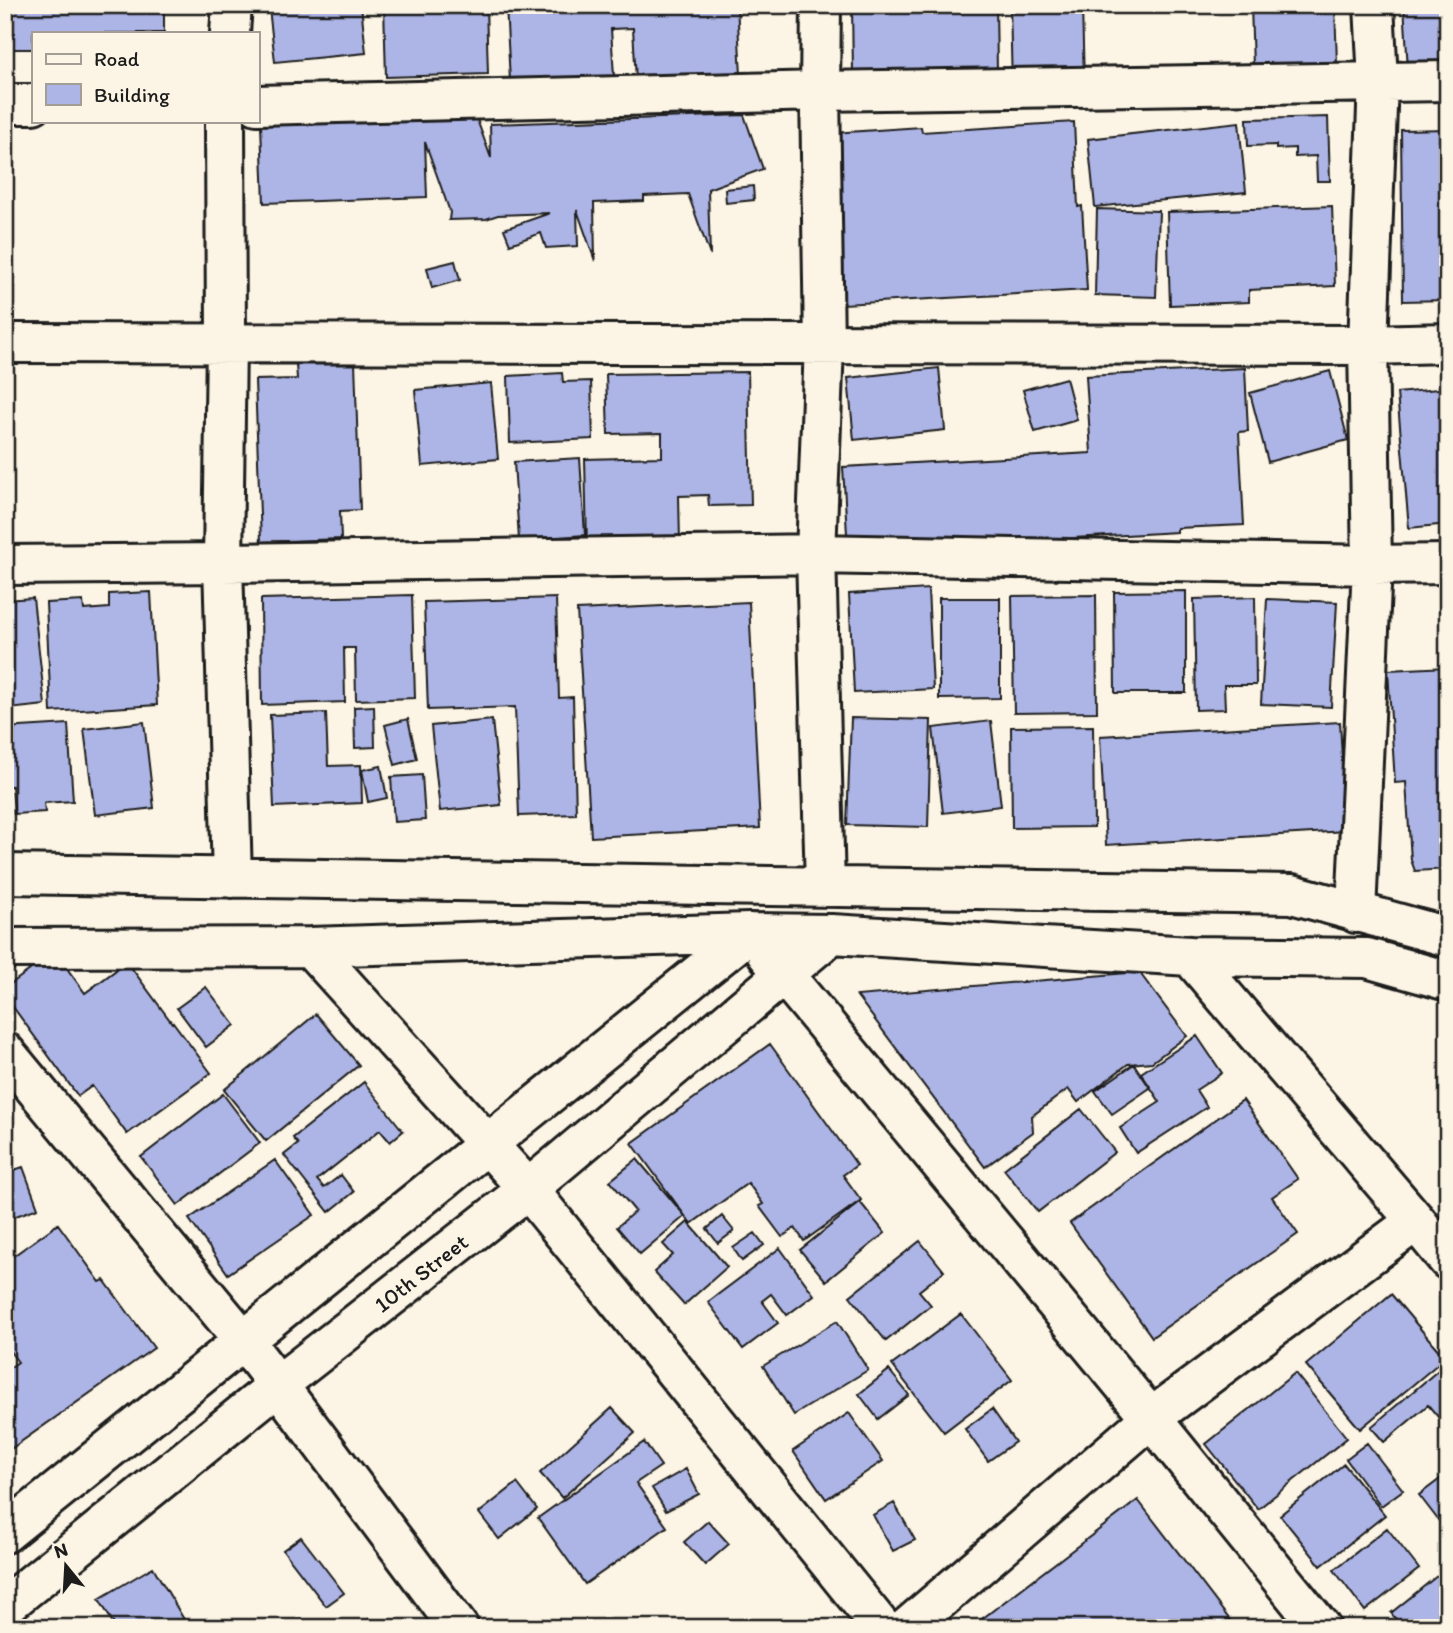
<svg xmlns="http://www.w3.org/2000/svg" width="1453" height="1633" viewBox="0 0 1453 1633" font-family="Itim,sans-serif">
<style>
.building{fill:#adb5e6;stroke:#1c1c1c;stroke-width:2}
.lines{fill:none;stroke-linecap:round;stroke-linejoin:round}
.minor-casing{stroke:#1c1c1c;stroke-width:44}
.minor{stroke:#fcf5e5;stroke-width:38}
.labels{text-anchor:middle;stroke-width:6;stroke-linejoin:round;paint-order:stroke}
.street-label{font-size:23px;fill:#1c1c1c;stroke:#fcf5e5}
</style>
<rect width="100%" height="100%" fill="#fcf5e5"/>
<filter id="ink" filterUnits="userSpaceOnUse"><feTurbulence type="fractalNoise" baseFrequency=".0143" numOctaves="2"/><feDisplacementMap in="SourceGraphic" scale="14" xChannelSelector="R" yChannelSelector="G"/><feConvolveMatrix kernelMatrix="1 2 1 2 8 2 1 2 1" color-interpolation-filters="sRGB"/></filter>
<g filter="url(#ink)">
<path class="building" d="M 5,5 L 164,5 L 164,33 L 33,33 L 33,49 L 7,49 L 8,63 L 5,63 Z
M 296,5 L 361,5 L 366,53 L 275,62 L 269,8 Z
M 384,5 L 486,5 L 488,74 L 386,77 Z
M 506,5 L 737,5 L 741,75 L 636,81 L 633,28 L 611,29 L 614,76 L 510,81 Z
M 852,5 L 996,5 L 997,71 L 853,73 Z
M 1010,5 L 1082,5 L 1084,85 L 1012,87 Z
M 1251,5 L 1335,5 L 1337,64 L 1253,67 Z
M 1404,5 L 1448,5 L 1448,66 L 1408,69 Z
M 744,115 L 763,169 L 708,189 L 710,255 L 688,194 L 644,196 L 644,201 L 594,203 L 595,261 L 577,210 L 578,246 L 546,248 L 541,233 L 510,244 L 504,229 L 550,213 L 498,215 L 486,219 L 449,220 L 450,212 L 425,142 L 427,197 L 264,203 L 261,125 L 476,117 L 491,158 L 490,124 Z
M 1328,117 L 1330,181 L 1317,181 L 1316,156 L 1295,157 L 1295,148 L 1276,149 L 1276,145 L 1248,146 L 1247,119 Z
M 1074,122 L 1078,207 L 1082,206 L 1087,290 L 843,304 L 833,133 L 921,127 L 922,132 Z
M 1239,122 L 1246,192 L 1095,207 L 1088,139 Z
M 1448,129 L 1448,300 L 1403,301 L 1401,130 Z
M 753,186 L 754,200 L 726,203 L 725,189 Z
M 1332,206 L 1335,286 L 1249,290 L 1249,302 L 1170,305 L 1167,212 Z
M 1097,209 L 1159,211 L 1156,297 L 1095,295 Z
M 455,261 L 460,280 L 432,288 L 427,268 Z
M 355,362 L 360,510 L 340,511 L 341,539 L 261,542 L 255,380 L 297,379 L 296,364 Z
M 939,368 L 945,430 L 854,440 L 848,378 Z
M 1245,368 L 1248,431 L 1239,432 L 1244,525 L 1177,528 L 1177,532 L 848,551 L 843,467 L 1091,453 L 1086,376 Z
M 1330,371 L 1348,440 L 1268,462 L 1250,393 Z
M 748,372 L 751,505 L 709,506 L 708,495 L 679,496 L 680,543 L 587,545 L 585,459 L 662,457 L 662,433 L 608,434 L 606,374 Z
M 562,373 L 563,382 L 591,381 L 593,439 L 510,443 L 508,376 Z
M 1066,378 L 1077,420 L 1035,432 L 1023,390 Z
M 491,383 L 498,459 L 422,466 L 415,390 Z
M 1448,388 L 1448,524 L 1409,528 L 1397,393 Z
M 580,458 L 585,535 L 519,540 L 514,462 Z
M 928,589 L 933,689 L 854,693 L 849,594 Z
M 1186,591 L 1186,693 L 1115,693 L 1114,592 Z
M 151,592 L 157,705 L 51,712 L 46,603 L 83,601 L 84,610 L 109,608 L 109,594 Z
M 412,595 L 415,698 L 356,700 L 355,648 L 344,648 L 345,702 L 262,705 L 261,599 Z
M 1096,595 L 1097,712 L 1014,713 L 1012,596 Z
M 1255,597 L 1256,685 L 1224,685 L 1225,709 L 1196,710 L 1194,599 Z
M 33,598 L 45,705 L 9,709 L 5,670 L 5,600 Z
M 556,598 L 559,698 L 573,697 L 576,814 L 519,816 L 515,707 L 428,710 L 424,602 Z
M 939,598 L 1000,598 L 1000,698 L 939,699 Z
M 1267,599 L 1337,602 L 1331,707 L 1261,704 Z
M 749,602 L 760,828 L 591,837 L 577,610 Z
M 1448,667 L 1448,869 L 1415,871 L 1411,860 L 1406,782 L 1395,783 L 1388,670 Z
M 374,706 L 375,747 L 355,748 L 354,707 Z
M 326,713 L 328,766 L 361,765 L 362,803 L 274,807 L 270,715 Z
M 851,718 L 931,720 L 928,827 L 847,825 Z
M 408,719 L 417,759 L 395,765 L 385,725 Z
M 492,720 L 501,805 L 440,811 L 431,726 Z
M 991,721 L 1001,806 L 943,813 L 933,728 Z
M 144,722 L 154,808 L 95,815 L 84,729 Z
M 1340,722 L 1346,831 L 1106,845 L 1100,736 Z
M 68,724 L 73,801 L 44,803 L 45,812 L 14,814 L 12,786 L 5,787 L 5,728 Z
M 1093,726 L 1094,827 L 1012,828 L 1011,727 Z
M 381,766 L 387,798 L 368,802 L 362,770 Z
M 422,775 L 425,820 L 394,822 L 391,777 Z
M 55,952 L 85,993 L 127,962 L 172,1023 L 173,1022 L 211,1073 L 127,1134 L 92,1086 L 78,1096 L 5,996 L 5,988 Z
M 1139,972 L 1187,1036 L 1152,1062 L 1128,1064 L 1078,1102 L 1068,1089 L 1032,1116 L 1033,1132 L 985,1167 L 857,996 Z
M 206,987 L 235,1025 L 206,1047 L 177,1008 Z
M 316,1014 L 359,1065 L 266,1141 L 224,1090 Z
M 1197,1036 L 1222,1073 L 1196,1090 L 1207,1107 L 1136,1153 L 1120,1128 L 1160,1102 L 1141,1073 Z
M 770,1044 L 857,1165 L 843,1175 L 861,1200 L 804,1241 L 795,1228 L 782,1237 L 759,1206 L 763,1204 L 748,1183 L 691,1224 L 632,1143 Z
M 1134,1064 L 1150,1088 L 1112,1114 L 1095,1091 Z
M 364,1082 L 403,1131 L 390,1142 L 380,1130 L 317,1180 L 324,1188 L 341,1175 L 354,1192 L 329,1212 L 284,1155 L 298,1144 L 293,1138 Z
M 223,1094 L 260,1143 L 178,1205 L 141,1157 Z
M 1243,1100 L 1298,1179 L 1272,1197 L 1298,1234 L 1152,1337 L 1070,1223 Z
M 1081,1109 L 1115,1152 L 1038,1212 L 1004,1169 Z
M 637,1159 L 685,1216 L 640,1254 L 617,1227 L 635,1211 L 610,1181 Z
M 275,1160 L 314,1215 L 228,1274 L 189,1219 Z
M 23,1167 L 38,1208 L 5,1220 L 5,1173 Z
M 860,1202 L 885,1233 L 826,1281 L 800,1250 Z
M 722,1216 L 734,1231 L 718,1243 L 707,1229 Z
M 688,1222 L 727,1267 L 684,1305 L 654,1272 L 673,1255 L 663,1244 Z
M 58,1224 L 100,1282 L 104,1280 L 154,1348 L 5,1453 L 5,1371 L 18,1362 L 5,1345 L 5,1262 Z
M 755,1233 L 764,1245 L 742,1261 L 733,1248 Z
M 920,1241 L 944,1271 L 919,1291 L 931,1305 L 886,1341 L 850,1296 Z
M 780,1248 L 814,1295 L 787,1315 L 771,1294 L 762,1301 L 778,1323 L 743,1349 L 708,1302 Z
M 1391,1294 L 1445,1358 L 1360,1429 L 1306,1365 Z
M 961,1314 L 1012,1380 L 944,1432 L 892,1365 Z
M 837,1321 L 868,1370 L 794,1415 L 763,1366 Z
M 1448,1362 L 1448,1410 L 1439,1418 L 1428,1405 L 1384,1442 L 1371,1427 Z
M 889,1370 L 909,1395 L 878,1419 L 859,1394 Z
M 1295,1373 L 1347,1438 L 1258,1509 L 1206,1444 Z
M 612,1408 L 635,1433 L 562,1498 L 540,1473 Z
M 992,1409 L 1015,1442 L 988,1461 L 965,1429 Z
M 849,1413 L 883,1461 L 826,1499 L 793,1451 Z
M 644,1442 L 661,1466 L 636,1483 L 667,1527 L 585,1584 L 538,1518 Z
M 1367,1443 L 1403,1490 L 1381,1506 L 1346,1459 Z
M 1344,1464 L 1385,1515 L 1321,1566 L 1280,1515 Z
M 686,1469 L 699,1494 L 666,1511 L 652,1488 Z
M 1448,1473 L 1448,1521 L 1442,1525 L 1419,1495 Z
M 517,1483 L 537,1509 L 499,1539 L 479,1513 Z
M 1138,1500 L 1236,1628 L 970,1628 Z
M 894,1503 L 915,1540 L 893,1551 L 873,1515 Z
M 708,1521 L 729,1544 L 705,1565 L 684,1542 Z
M 1387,1528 L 1419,1569 L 1365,1611 L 1334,1570 Z
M 1448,1528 L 1448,1543 L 1441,1533 Z
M 301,1537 L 344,1593 L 326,1606 L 283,1550 Z
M 153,1567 L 189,1628 L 116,1628 L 99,1599 Z
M 1448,1567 L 1448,1628 L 1403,1628 L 1391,1613 Z
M 369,1619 L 376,1628 L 357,1628 Z"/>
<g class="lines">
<g class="minor-casing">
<path id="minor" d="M 821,5 L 820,91 L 824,345 L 816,554 L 825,887
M 230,33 L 232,5
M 5,104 L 33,104
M 257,105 L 820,91 L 1448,81
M 225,121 L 226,342 L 223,563 L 232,878
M 5,343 L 1368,345 L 1448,343
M 5,565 L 223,563 L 816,554 L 1372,565 L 1448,564
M 5,874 L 1292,894 L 1448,937
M 1356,913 L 1372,565 L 1368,345 L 1378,81 L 1374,5
M 310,947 L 528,1189 L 882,1628
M 5,948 L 310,947 L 749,933 L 832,934 L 1190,956 L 1367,958 L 1448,981
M 767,954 L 1151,1418 L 1321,1628
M 1190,956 L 1416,1221 L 1448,1260
M 5,1052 L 244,1341 L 278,1385 L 459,1628
M 5,1533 L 749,933
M 5,1606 L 278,1385 L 528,1189 L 832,934
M 907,1628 L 1151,1418 L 1416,1221"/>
</g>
<use href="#minor" class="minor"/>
</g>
</g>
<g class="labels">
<g class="street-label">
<text transform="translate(421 1273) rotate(-38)" y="8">10th Street</text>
</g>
</g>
<rect width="1453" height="1633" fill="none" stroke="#fcf5e5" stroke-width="28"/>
<rect x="14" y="14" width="1425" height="1605" fill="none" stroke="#1c1c1c" stroke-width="2.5" filter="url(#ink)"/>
<rect x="32" y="32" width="228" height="91" fill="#fcf5e5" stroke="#a29e95" stroke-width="2"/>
<rect x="46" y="54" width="35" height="10" fill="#fcf5e5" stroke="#a29e95" stroke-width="2"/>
<text x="94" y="66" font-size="21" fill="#1c1c1c">Road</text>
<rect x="46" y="84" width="35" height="21" fill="#adb5e6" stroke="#a29e95" stroke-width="2"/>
<text x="94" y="102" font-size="21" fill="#1c1c1c">Building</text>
<g transform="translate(66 1566) rotate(342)" stroke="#fcf5e5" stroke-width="5" paint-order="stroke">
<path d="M0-5L12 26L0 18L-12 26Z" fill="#1c1c1c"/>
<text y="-10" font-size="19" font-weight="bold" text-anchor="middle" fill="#1c1c1c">N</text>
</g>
</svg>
